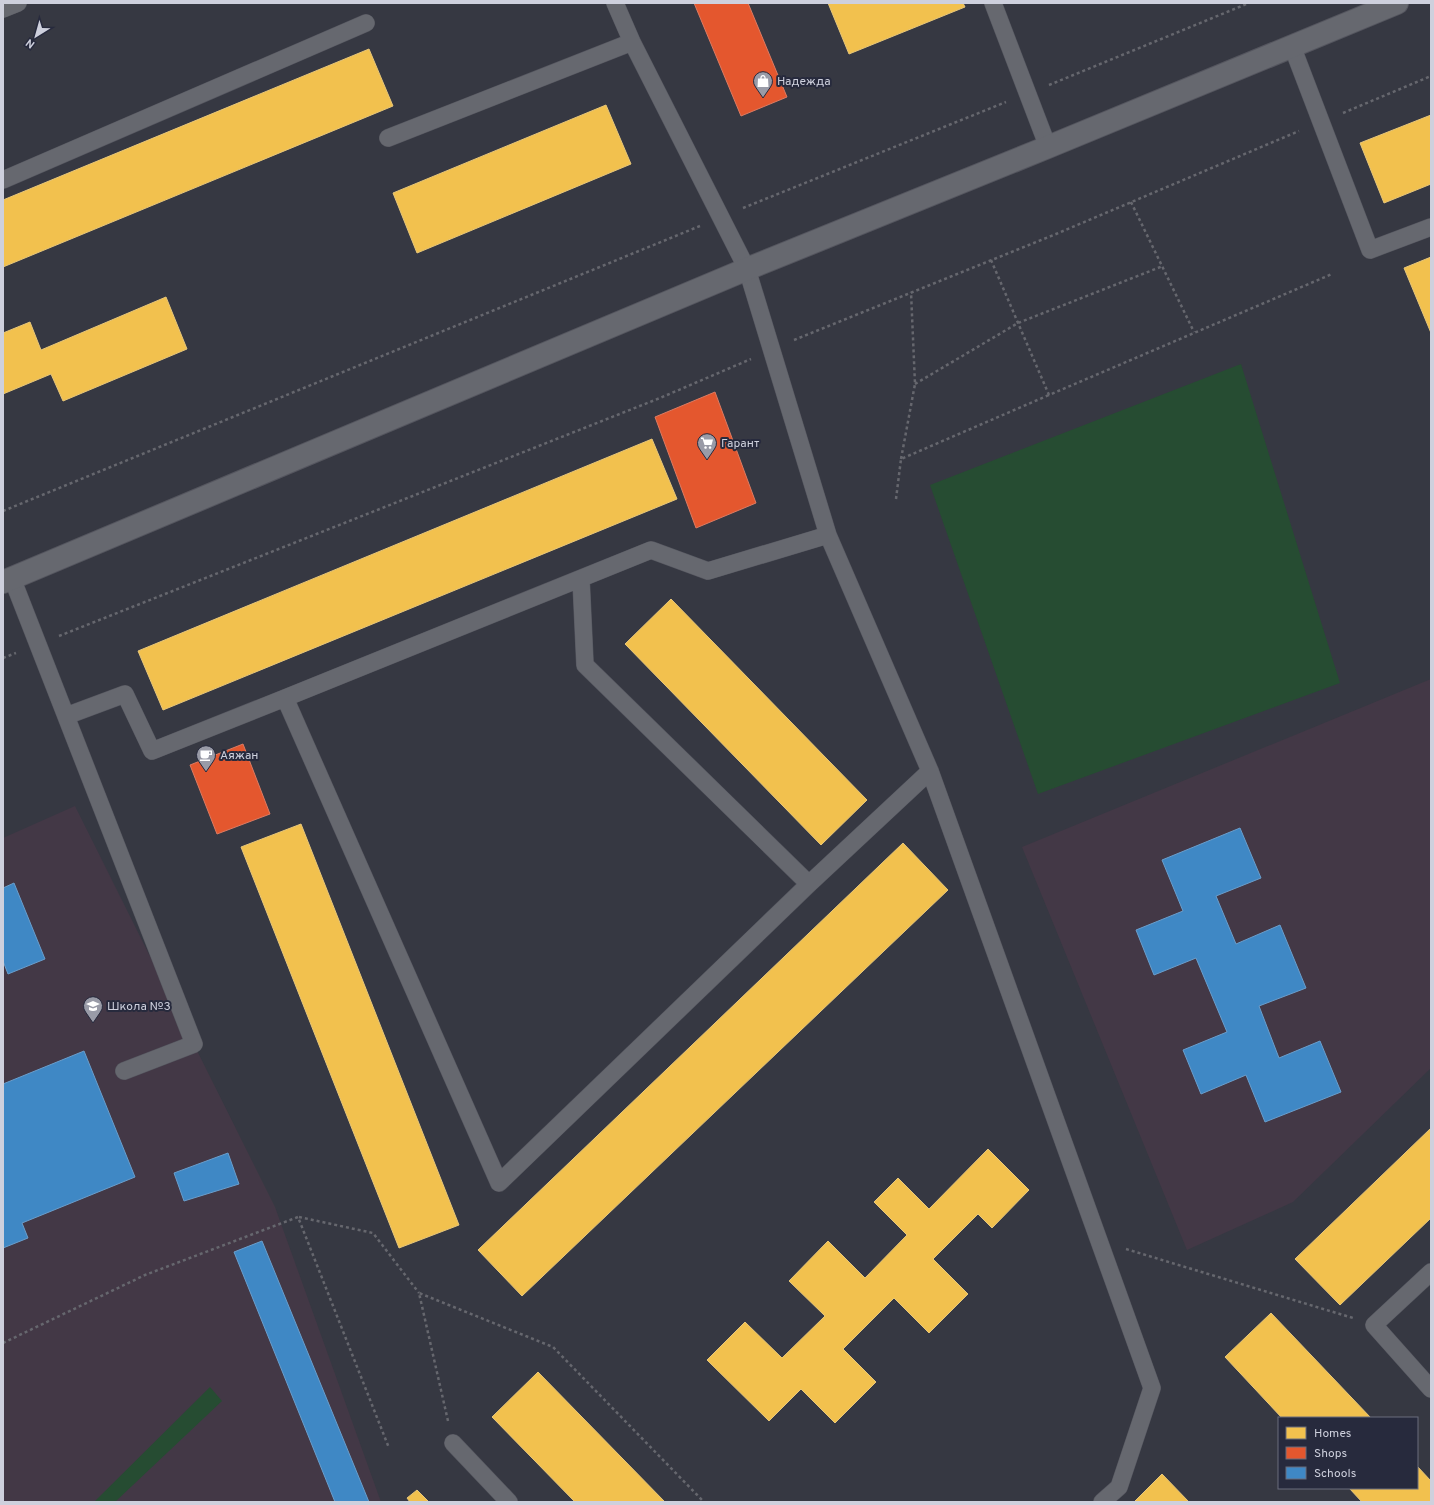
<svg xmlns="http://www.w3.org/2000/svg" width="1434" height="1505" viewBox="0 0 1434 1505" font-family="Overpass,sans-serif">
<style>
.education{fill:#433846}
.green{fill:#264c32}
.homes{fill:#f2c14e;stroke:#e7c679}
.shops{fill:#e4572e;stroke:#dd7b62}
.schools{fill:#3f88c5;stroke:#6a9ecc}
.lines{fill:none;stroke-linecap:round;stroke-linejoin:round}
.service-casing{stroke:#55565f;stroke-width:18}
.tertiary-casing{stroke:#55565f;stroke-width:24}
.path{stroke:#66676e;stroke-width:2.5;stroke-dasharray:3 3;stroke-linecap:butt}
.service{stroke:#66686f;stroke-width:17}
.tertiary{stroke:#66686f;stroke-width:22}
.labels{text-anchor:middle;stroke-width:4;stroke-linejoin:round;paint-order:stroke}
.poi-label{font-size:12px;fill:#ced0dd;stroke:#272a3d;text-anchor:start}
</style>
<rect width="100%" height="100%" fill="#363842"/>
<path class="education" d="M 1431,679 L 1431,1068 L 1293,1202 L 1187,1250 L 1022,847 Z
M 75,806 L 275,1207 L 381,1502 L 3,1502 L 3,838 Z"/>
<path class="green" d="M 1241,364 L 1340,683 L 1038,794 L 930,485 Z
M 210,1387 L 222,1401 L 115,1502 L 94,1502 Z"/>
<path class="homes" d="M 828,3 L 963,3 L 965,7 L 849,54 Z
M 369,49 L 393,106 L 3,267 L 3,200 Z
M 606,105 L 631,164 L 417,253 L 393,193 Z
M 1431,115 L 1431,184 L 1384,203 L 1360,143 Z
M 1431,257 L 1431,333 L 1404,268 Z
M 166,297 L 187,349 L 63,401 L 51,374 L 3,394 L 3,333 L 30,322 L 41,350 Z
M 652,439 L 677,499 L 163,710 L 138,651 Z
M 671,599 L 867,800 L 821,845 L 625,644 Z
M 301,824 L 459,1225 L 399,1248 L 241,847 Z
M 903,843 L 948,890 L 522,1296 L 478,1250 Z
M 1431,1128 L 1431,1218 L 1340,1305 L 1295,1259 Z
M 988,1149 L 1029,1190 L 992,1228 L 978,1214 L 933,1259 L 968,1294 L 929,1333 L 894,1298 L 843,1349 L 876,1382 L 835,1423 L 801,1389 L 769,1421 L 707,1360 L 745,1322 L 782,1358 L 825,1316 L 789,1281 L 828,1241 L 865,1278 L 907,1235 L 874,1202 L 898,1178 L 929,1209 Z
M 1271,1313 L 1371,1418 L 1282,1418 L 1225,1357 Z
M 538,1372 L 665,1502 L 575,1502 L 492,1417 Z
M 1417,1466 L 1431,1481 L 1431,1502 L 1362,1502 L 1349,1488 L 1417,1488 Z
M 1162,1474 L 1189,1502 L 1134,1502 Z
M 417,1490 L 429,1502 L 410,1502 L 407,1498 Z"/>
<path class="shops" d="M 694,3 L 748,3 L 787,97 L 741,116 Z
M 715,392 L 756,503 L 696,528 L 655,417 Z
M 243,744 L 270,814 L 217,834 L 190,765 Z"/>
<path class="schools" d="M 1240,828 L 1261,878 L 1216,896 L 1236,944 L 1280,925 L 1306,988 L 1259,1006 L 1279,1058 L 1320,1041 L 1341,1092 L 1265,1122 L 1246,1075 L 1201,1094 L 1183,1050 L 1227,1032 L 1196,958 L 1154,975 L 1136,930 L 1183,911 L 1162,860 Z
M 14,883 L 45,959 L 8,974 L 3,961 L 3,888 Z
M 84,1051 L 135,1177 L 22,1223 L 28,1238 L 3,1248 L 3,1084 Z
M 228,1153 L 239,1184 L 184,1201 L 174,1173 Z
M 262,1241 L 369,1502 L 335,1502 L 234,1252 Z"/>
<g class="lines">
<g class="service-casing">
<path id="service" d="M 615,3 L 632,42 L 747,269 L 828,535 L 930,771 L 1152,1388 L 1119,1487 L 1102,1502
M 993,3 L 1048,147
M 3,9 L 18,3
M 1292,46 L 1370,250 L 1431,227
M 388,138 L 632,42
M 3,180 L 366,23
M 12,578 L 194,1044 L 124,1071
M 581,579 L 585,665 L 809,884 L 930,771
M 66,716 L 125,694 L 152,751 L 285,698
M 809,884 L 499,1183 L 285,698 L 651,550 L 708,571 L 828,535
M 1431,1272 L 1374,1325 L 1431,1389
M 453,1443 L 509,1502"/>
</g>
<g class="tertiary-casing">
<path id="tertiary" d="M 3,582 L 747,269 L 1048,147 L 1397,3"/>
</g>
<path class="path" d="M 1049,85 L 1249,3
M 1343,113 L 1431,76
M 1131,202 L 1194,332
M 743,208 L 1006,102
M 991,260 L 1049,395 L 1332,274
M 794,340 L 1056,234 L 1299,131
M 915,384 L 1018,323 L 1163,266
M 901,459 L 915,384 L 911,292
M 896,499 L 901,459 L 1049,395
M 3,511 L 700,226
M 59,636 L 660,398 L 751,359
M 3,658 L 16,653
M 299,1217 L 373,1233 L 419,1293
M 1126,1249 L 1353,1318
M 3,1343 L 145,1275 L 298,1217 L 389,1448
M 448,1421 L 419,1293 L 553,1347 L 704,1502"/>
<use href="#service" class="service"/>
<use href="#tertiary" class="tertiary"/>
</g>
<defs>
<g id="shop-pin" transform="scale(1)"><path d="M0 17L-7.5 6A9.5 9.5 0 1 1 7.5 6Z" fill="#999ba7" stroke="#272a3d"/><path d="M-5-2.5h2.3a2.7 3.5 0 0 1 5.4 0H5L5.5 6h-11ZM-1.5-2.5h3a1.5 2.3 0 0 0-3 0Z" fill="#fff"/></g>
<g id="supermarket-pin" transform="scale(1)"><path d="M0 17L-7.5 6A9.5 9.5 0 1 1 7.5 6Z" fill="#999ba7" stroke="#272a3d"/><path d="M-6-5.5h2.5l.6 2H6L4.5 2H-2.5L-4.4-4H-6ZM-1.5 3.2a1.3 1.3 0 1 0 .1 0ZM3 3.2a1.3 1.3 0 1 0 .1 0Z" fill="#fff"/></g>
<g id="cafe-pin" transform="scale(1)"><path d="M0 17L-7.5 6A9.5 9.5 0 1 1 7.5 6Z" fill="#999ba7" stroke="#272a3d"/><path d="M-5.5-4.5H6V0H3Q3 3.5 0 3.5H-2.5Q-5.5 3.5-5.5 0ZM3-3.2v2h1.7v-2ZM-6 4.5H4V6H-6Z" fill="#fff"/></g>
<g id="school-pin" transform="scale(1)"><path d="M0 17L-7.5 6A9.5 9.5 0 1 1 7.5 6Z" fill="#999ba7" stroke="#272a3d"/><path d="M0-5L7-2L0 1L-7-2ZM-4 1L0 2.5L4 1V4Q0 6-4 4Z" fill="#fff"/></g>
</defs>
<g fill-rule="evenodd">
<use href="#shop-pin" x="763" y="81"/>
<use href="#supermarket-pin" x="707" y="443"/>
<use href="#cafe-pin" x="206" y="755"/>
<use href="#school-pin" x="93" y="1006"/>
</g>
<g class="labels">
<g class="poi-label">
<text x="777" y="85">Надежда</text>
<text x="721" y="447">Гарант</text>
<text x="220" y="759">Аяжан</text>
<text x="107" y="1010">Школа №3</text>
</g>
</g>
<rect width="1434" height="1505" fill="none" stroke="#ced0dd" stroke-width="8"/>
<rect x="1278" y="1417" width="140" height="72" fill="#272a3d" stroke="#6a6c7d"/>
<rect x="1286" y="1427" width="20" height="12" fill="#f2c14e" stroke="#6a6c7d"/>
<text x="1314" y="1437" font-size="12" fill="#ced0dd">Homes</text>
<rect x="1286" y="1447" width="20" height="12" fill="#e4572e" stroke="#6a6c7d"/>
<text x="1314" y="1457" font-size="12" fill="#ced0dd">Shops</text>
<rect x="1286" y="1467" width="20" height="12" fill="#3f88c5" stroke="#6a6c7d"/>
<text x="1314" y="1477" font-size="12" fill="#ced0dd">Schools</text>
<g transform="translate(36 36) rotate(217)" stroke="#272a3d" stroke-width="3" paint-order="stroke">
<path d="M0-3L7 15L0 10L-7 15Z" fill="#ced0dd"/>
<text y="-6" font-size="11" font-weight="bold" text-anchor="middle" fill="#ced0dd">N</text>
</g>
</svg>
